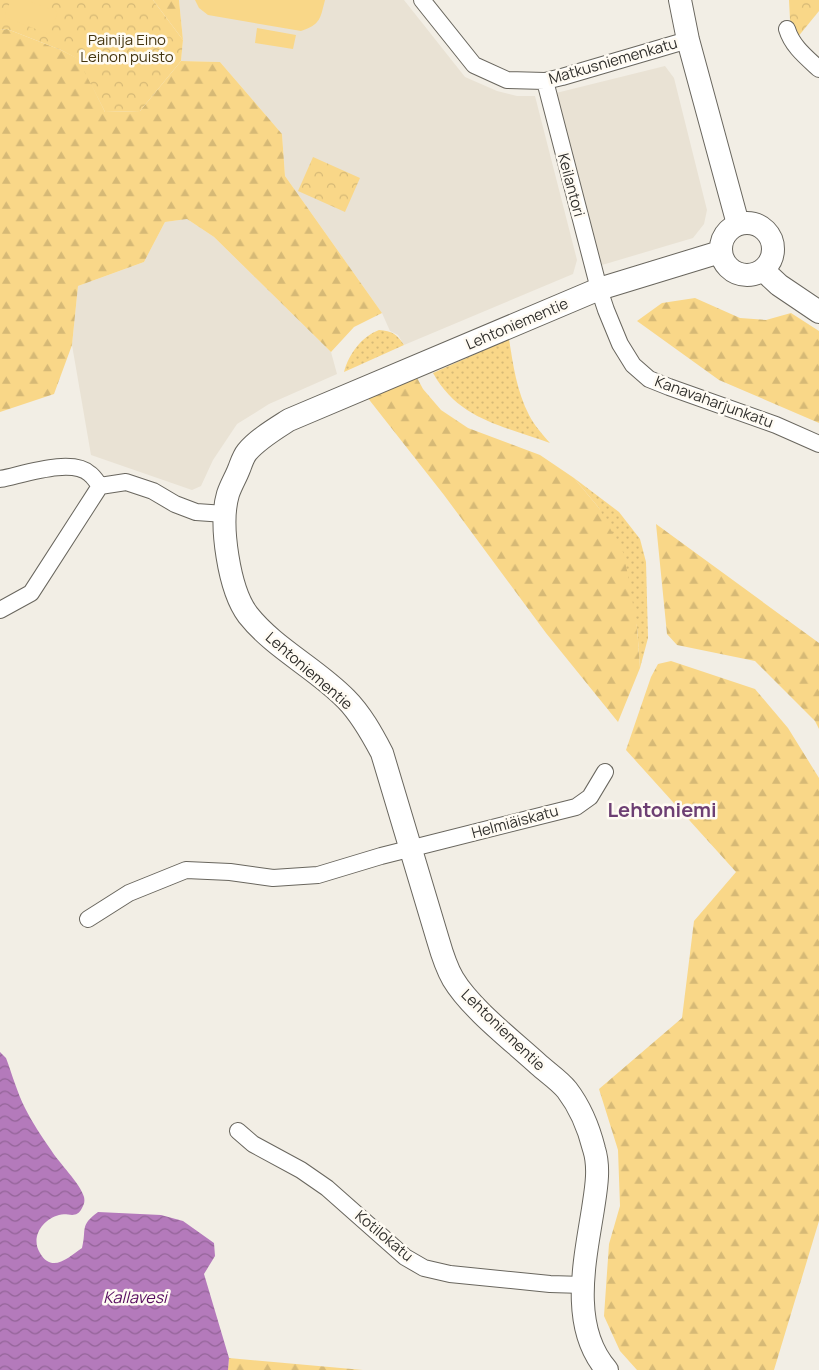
<svg xmlns="http://www.w3.org/2000/svg" width="819" height="1370" viewBox="0 0 819 1370" font-family="Manrope,sans-serif">
<style>
.built{fill:#e9e2d4}
.grass{fill:url(#grass-dots)}
.forest{fill:url(#forest-firs)}
.park{fill:url(#park-crowns)}
.pitch{fill:#f9d788}
.water{fill:url(#water-waves)}
.lines{fill:none;stroke-linecap:round;stroke-linejoin:round}
.street-casing{stroke:#69665e;stroke-width:18}
.secondary-casing{stroke:#69665e;stroke-width:24}
.street{stroke:#fff;stroke-width:16}
.secondary{stroke:#fff;stroke-width:22}
.labels{text-anchor:middle;stroke-width:5;stroke-linejoin:round;paint-order:stroke}
.park-label{font-size:15px;fill:#44350f;stroke:#fffbf3}
.street-label{font-size:15px;fill:#2f2e2b;stroke:#fffbf3}
.water-label{font-size:16px;font-style:italic;fill:#550b5e;stroke:#fffbf3}
.district-label{font-size:20px;font-weight:bold;fill:#6d3f73;stroke:#fffbf3}
</style>
<defs>
<pattern id="grass-dots" width="8" height="8" patternUnits="userSpaceOnUse" patternTransform="scale(1.25)"><rect width="8" height="8" fill="#f9d788"/><path d="M2 2h.1M6 6h.1" fill="none" stroke="#d6b976" stroke-width="1.8" stroke-linecap="round"/></pattern>
<pattern id="forest-firs" width="22" height="20" patternUnits="userSpaceOnUse" patternTransform="scale(1.25)"><rect width="22" height="20" fill="#f9d788"/><path d="M5 1l3.5 6h-7zM16 11l3.5 6h-7z" fill="#d6b976"/></pattern>
<pattern id="park-crowns" width="20" height="18" patternUnits="userSpaceOnUse" patternTransform="scale(1.25)"><rect width="20" height="18" fill="#f9d788"/><path d="M2 6a3 3 0 1 1 6 0M12 15a3 3 0 1 1 6 0" fill="none" stroke="#d6b976"/></pattern>
<pattern id="water-waves" width="16" height="10" patternUnits="userSpaceOnUse" patternTransform="scale(1.25)"><rect width="16" height="10" fill="#b47abb"/><path d="M0 5q4-4 8 0t8 0" fill="none" stroke="#936498"/></pattern>
</defs>
<rect width="100%" height="100%" fill="#f2eee5"/>
<path class="built" d="M 179,0 L 404,0 L 465,77 L 497,91 L 517,96 L 535,96 L 577,260 L 573,274 L 404,345 L 398,335 L 390,331 L 382,313 L 285,176 L 282,134 L 220,62 L 181,61 L 183,40 Z
M 665,66 L 674,78 L 707,210 L 704,224 L 693,238 L 602,265 L 556,93 Z
M 187,219 L 214,237 L 331,352 L 337,374 L 269,404 L 237,424 L 213,460 L 201,486 L 192,490 L 91,455 L 72,345 L 78,286 L 144,262 L 165,222 Z"/>
<path class="grass" d="M 379,330 C 392,331 397,334 404,345 L 344,372 C 349,354 361,337 379,330 Z
M 509,339 C 513,365 517,392 529,415 C 534,425 543,435 550,443 C 504,426 459,420 433,373 Z
M 574,478 L 619,512 L 640,539 L 646,562 L 648,638 L 640,668 L 637,627 L 599,508 Z"/>
<path class="forest" d="M 153,0 L 179,0 L 183,40 Z
M 7,29 L 61,50 L 79,59 L 105,112 L 140,111 L 181,61 L 220,62 L 282,134 L 285,176 L 382,313 L 354,327 L 331,352 L 214,237 L 187,219 L 165,222 L 144,262 L 78,286 L 72,345 L 54,394 L 0,412 L 0,30 Z
M 695,298 L 740,318 L 766,320 L 791,313 L 819,331 L 819,423 L 719,380 L 637,321 L 662,303 Z
M 416,376 L 423,389 L 441,410 L 468,428 L 540,455 L 574,478 L 599,508 L 624,554 L 637,627 L 640,668 L 618,722 L 546,633 L 444,495 L 367,397 Z
M 656,524 L 819,643 L 819,729 L 815,721 L 755,661 L 677,645 L 667,634 Z
M 671,661 L 755,689 L 788,728 L 819,778 L 819,1221 L 774,1370 L 637,1370 L 620,1351 L 604,1316 L 609,1244 L 620,1206 L 618,1150 L 599,1089 L 682,1018 L 694,921 L 736,872 L 626,750 L 651,677 L 658,664 Z
M 229,1358 L 363,1370 L 228,1370 Z"/>
<path class="park" d="M 0,0 L 153,0 L 183,40 L 181,61 L 140,111 L 105,112 L 78,59 L 61,50 L 7,29 L 0,30 Z
M 789,0 L 819,0 L 819,11 L 797,38 L 790,20 Z
M 313,157 L 360,178 L 345,212 L 298,191 Z"/>
<path class="pitch" d="M 11,0 L 26,0 L 58,12 L 49,34 L 4,17 Z
M 195,0 L 325,0 C 320,19 321,24 301,31 L 208,15 L 199,8 Z
M 257,28 L 296,35 L 293,49 L 255,43 Z"/>
<path class="water" d="M 0,1052 L 6,1058 C 12,1074 17,1092 25,1108 C 32,1122 42,1137 51,1150 C 59,1163 80,1183 84,1197 C 85,1202 84,1204 82,1208 C 76,1220 68,1212 59,1215 C 43,1219 30,1237 40,1253 C 52,1274 69,1257 82,1248 C 87,1229 79,1226 98,1212 L 161,1215 L 183,1221 L 214,1243 L 215,1256 L 204,1274 L 229,1358 L 228,1370 L 0,1370 Z"/>
<g class="lines">
<g class="street-casing">
<path id="street" d="M 422,0 L 474,65 L 507,80 L 545,81 L 562,77 L 688,40
M 787,29 C 792,46 806,57 819,69
M 545,81 L 599,289 L 606,310 L 620,344 L 633,365 L 649,379 L 669,387 L 776,425 L 819,444
M 0,479 C 22,475 72,457 90,474 C 94,477 97,482 100,486
M 0,610 L 31,593 L 100,486 L 126,482 L 153,491 L 175,504 L 196,512 L 225,514
M 88,919 L 129,893 L 186,870 L 230,872 L 273,878 L 318,875 L 381,856 L 576,807 L 590,797 L 605,772
M 238,1131 L 253,1144 L 301,1170 L 327,1188 L 405,1257 L 424,1268 L 450,1274 L 550,1284 L 583,1285"/>
</g>
<g class="secondary-casing">
<path id="secondary" d="M 680,0 L 688,40 L 738,224
M721 249a26 26 0 1 1 52 0a26 26 0 1 1-52 0Z
M 763,270 L 779,285 L 819,312
M 607,1370 C 569,1327 585,1260 593,1209 C 596,1189 600,1168 594,1149 C 589,1129 580,1107 567,1090 C 560,1081 548,1073 539,1065 C 513,1041 471,1009 453,979 C 446,967 442,954 438,940 L 382,753 C 372,734 361,714 346,699 C 317,669 274,648 248,615 C 229,590 219,524 228,494 C 231,485 236,477 239,469 C 241,464 243,457 247,452 C 258,439 275,429 289,420 L 599,289 L 720,252"/>
</g>
<use href="#street" class="street"/>
<use href="#secondary" class="secondary"/>
</g>
<g class="labels">
<g class="park-label">
<text x="127" y="45">Painija Eino<tspan x="127" dy="17">Leinon puisto</tspan></text>
</g>
<g class="street-label">
<text transform="translate(613 61) rotate(-16)" y="5">Matkusniemenkatu</text>
<text transform="translate(571 185) rotate(75)" y="5">Keilantori</text>
<text transform="translate(517 324) rotate(-23)" y="5">Lehtoniementie</text>
<text transform="translate(714 402) rotate(20)" y="5">Kanavaharjunkatu</text>
<text transform="translate(309 671) rotate(41)" y="5">Lehtoniementie</text>
<text transform="translate(515 822) rotate(-15)" y="5">Helmiäiskatu</text>
<text transform="translate(503 1030) rotate(44)" y="5">Lehtoniementie</text>
<text transform="translate(384 1236) rotate(40)" y="5">Kotilokatu</text>
</g>
<g class="water-label">
<text x="135" y="1303">Kallavesi</text>
</g>
<g class="district-label">
<text x="662" y="817">Lehtoniemi</text>
</g>
</g>
</svg>
